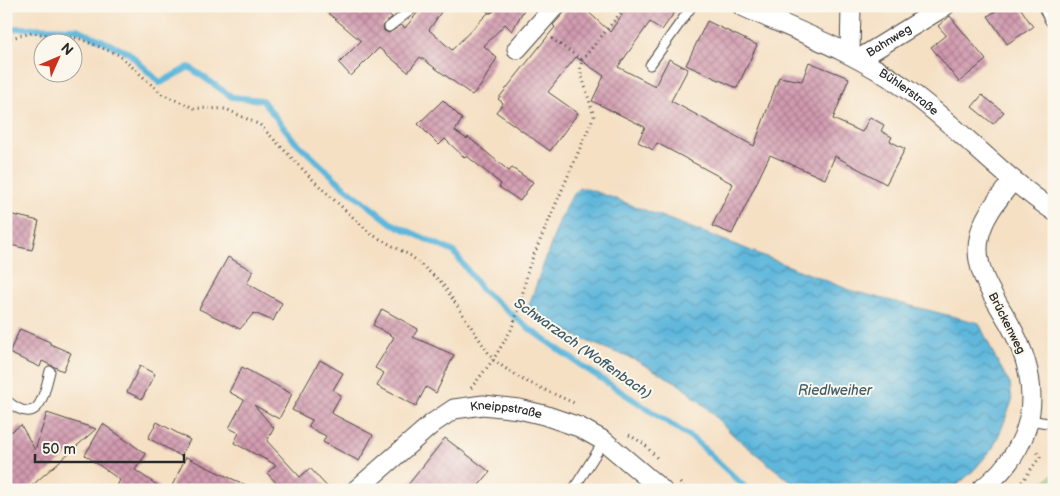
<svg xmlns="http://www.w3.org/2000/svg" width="1060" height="496" viewBox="0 0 1060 496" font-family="'Balsamiq Sans',sans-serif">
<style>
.green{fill:#99c26f;stroke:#62764d}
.water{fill:url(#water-waves);stroke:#447184}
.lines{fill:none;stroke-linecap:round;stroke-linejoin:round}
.stream{stroke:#5eb7dc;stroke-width:6}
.building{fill:url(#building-cross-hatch)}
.service-casing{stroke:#494642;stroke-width:11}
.minor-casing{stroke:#494642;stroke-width:21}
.path{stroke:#494642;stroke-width:3;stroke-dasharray:1 4;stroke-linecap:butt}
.service{stroke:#fff;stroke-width:9}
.minor{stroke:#fff;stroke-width:19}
.labels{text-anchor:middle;stroke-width:4;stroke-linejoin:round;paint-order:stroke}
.street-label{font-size:12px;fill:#2b2b2b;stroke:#fbf7ec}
.water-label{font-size:14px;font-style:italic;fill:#3d5c69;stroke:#fbf7ec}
</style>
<defs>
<pattern id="water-waves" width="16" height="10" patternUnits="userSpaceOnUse" patternTransform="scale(1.25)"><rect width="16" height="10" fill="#5eb7dc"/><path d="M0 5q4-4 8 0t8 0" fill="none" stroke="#4e95b3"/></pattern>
<pattern id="building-cross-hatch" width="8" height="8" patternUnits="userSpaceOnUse" patternTransform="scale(1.25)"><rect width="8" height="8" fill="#d19aaf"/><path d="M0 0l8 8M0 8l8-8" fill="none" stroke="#aa7e8f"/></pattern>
</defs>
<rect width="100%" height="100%" fill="#fbf7ec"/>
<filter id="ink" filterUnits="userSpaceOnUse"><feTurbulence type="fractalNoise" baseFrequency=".02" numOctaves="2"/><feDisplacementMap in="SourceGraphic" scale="10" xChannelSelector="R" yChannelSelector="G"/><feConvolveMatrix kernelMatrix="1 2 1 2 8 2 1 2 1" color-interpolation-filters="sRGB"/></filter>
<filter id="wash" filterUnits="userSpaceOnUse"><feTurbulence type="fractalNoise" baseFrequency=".0096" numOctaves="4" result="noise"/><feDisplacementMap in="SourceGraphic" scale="20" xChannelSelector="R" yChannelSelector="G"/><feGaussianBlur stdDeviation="1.12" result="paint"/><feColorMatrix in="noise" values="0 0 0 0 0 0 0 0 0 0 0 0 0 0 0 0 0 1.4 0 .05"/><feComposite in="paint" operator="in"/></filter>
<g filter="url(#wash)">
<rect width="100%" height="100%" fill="#f5e0c4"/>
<path class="green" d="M 1054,473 L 1054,490 L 1034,490 Z"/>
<path class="water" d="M 579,188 L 584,188 L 605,195 L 731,243 L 852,291 L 979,323 L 996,359 L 1010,384 L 1012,401 L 1002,428 L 993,448 L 974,470 L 952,490 L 801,490 L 734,436 L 704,405 L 676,382 L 635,360 L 577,337 L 555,324 L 526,313 L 560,219 L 568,202 Z"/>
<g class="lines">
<path class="stream" d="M 6,32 L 17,28 L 77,29 L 129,53 L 160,83 L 189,67 L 232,97 L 262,100 L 293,139 L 341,184 L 391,223 L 454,252 L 482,290 L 531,330 L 582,366 L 695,440 L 748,490"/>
</g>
<g id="blocks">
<path class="building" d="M 320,6 L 379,6 L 392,17 L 383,25 L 384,31 L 389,33 L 401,25 L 405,28 L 423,6 L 445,6 L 429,30 L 452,50 L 488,13 L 491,13 L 494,11 L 497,6 L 526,6 L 512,31 L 505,24 L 484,46 L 497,58 L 480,87 L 472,95 L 420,57 L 408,72 L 379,48 L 351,76 L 339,63 L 361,41 Z
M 566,6 L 582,6 L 610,32 L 628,6 L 679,6 L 662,30 L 650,22 L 618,67 L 655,86 L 669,59 L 688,69 L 671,101 L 754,146 L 779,77 L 802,81 L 809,62 L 849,78 L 833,119 L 862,132 L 870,117 L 884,125 L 881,131 L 892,137 L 890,141 L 905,149 L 886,184 L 835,156 L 825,179 L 770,155 L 732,234 L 712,226 L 733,184 L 657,143 L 653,150 L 638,142 L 645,127 L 592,101 L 604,76 L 576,57 L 548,92 L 578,113 L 550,151 L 496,112 L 503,103 L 498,99 L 555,27 L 553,25 L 564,13 Z
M 1003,6 L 1019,6 L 1033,27 L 1007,44 L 988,16 Z
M 950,16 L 986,60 L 959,82 L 931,47 L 946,35 L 938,26 Z
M 707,21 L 757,45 L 737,88 L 686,65 Z
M 982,95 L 1004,112 L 993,124 L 972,107 Z
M 443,100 L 462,119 L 455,131 L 467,139 L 468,137 L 509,171 L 512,168 L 533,182 L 520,201 L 499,187 L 501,184 L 467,156 L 465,158 L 445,139 L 439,145 L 418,124 Z
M 9,214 L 39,221 L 32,250 L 6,244 L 6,226 Z
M 228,257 L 253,271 L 247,283 L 282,303 L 273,321 L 254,313 L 240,329 L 199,309 Z
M 382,309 L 418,329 L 413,337 L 454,355 L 436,393 L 426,387 L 416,406 L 377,386 L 384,373 L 375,368 L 394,337 L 373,325 Z
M 20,329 L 50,342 L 50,344 L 71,353 L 63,371 L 42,361 L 40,367 L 9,353 Z
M 320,360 L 343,373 L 333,390 L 341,395 L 331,413 L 373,435 L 359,461 L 323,442 L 326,436 L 308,427 L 312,420 L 292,410 Z
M 140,366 L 155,374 L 142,399 L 127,392 Z
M 242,367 L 292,394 L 279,419 L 254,405 L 274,428 L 267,441 L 300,477 L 310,468 L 330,490 L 283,490 L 267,473 L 276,465 L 234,443 L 239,433 L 229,428 L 244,400 L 229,392 Z
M 47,413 L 96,429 L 27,490 L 6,490 L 6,435 L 21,425 L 35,450 Z
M 157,422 L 190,440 L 181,456 L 148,438 Z
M 103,424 L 146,454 L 135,470 L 164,490 L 115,490 L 120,480 L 85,455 Z
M 445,438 L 490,472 L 475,490 L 404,490 Z
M 186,457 L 217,472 L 257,490 L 170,490 Z"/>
</g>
</g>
<g filter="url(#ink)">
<use href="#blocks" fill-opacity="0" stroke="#494642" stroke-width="1"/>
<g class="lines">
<g class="service-casing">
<path id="service" d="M 490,7 L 491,6
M 389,27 L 416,6
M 650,65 L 692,6
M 6,400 C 39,428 43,398 50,371
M 1029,420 L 1054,424
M 573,490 L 604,441"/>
</g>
<g class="minor-casing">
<g id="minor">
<path id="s1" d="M 742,6 C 797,31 855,52 905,88 C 957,125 1000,175 1054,211"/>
<path d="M 1048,6 L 1054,18"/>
<path d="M 517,49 L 555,6"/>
<path d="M 850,54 L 851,6"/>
<path id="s2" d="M 859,59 L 945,6"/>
<path id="s3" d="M 356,490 L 433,423 L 454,409 L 483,405 L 519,409 L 544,415 L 579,427 L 604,441 L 662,490"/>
<path d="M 981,490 C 1039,443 1044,386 1009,323 C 995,298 973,270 979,239 C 982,217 1000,197 1013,180"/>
</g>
</g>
<path class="path" d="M 6,39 L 32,33 L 78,38 L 119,55 L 162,94 L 194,108 L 226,109 L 260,125 L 316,183 L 371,234 L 411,256 L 442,283 L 493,360 L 521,379 L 574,403
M 582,60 L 626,6
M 471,388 L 493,360 L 511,330 L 519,309 L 529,266 L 594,116 L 580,70 L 582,60 L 551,38
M 629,435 L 643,443 L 657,458
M 680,483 L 686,490
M 1016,490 L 1040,457 L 1037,451"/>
<use href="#service" class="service"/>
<use href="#minor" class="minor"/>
</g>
</g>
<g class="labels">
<g class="street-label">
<text dy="4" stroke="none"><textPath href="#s2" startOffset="35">Bahnweg</textPath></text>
<text dy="4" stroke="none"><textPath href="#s1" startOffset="188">Bühlerstraße</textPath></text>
<text transform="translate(1007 323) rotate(63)" y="4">Brückenweg</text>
<text dy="4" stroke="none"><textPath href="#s3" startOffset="180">Kneippstraße</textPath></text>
</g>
<g class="water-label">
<text transform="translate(583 348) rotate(35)" y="5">Schwarzach (Woffenbach)</text>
<text x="835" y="395">Riedlweiher</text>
</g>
</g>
<rect width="1060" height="496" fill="none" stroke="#fbf7ec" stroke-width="25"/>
<g transform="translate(58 58) rotate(45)"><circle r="24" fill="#fbf7ec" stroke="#a8a59f"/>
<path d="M0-4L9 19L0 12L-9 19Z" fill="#c8321e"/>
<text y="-8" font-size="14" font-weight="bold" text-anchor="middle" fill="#2b2b2b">N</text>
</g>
<path d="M35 454v8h149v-8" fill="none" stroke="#2b2b2b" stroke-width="2.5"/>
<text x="42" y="454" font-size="15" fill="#2b2b2b" stroke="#fbf7ec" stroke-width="4" paint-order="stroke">50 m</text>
</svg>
